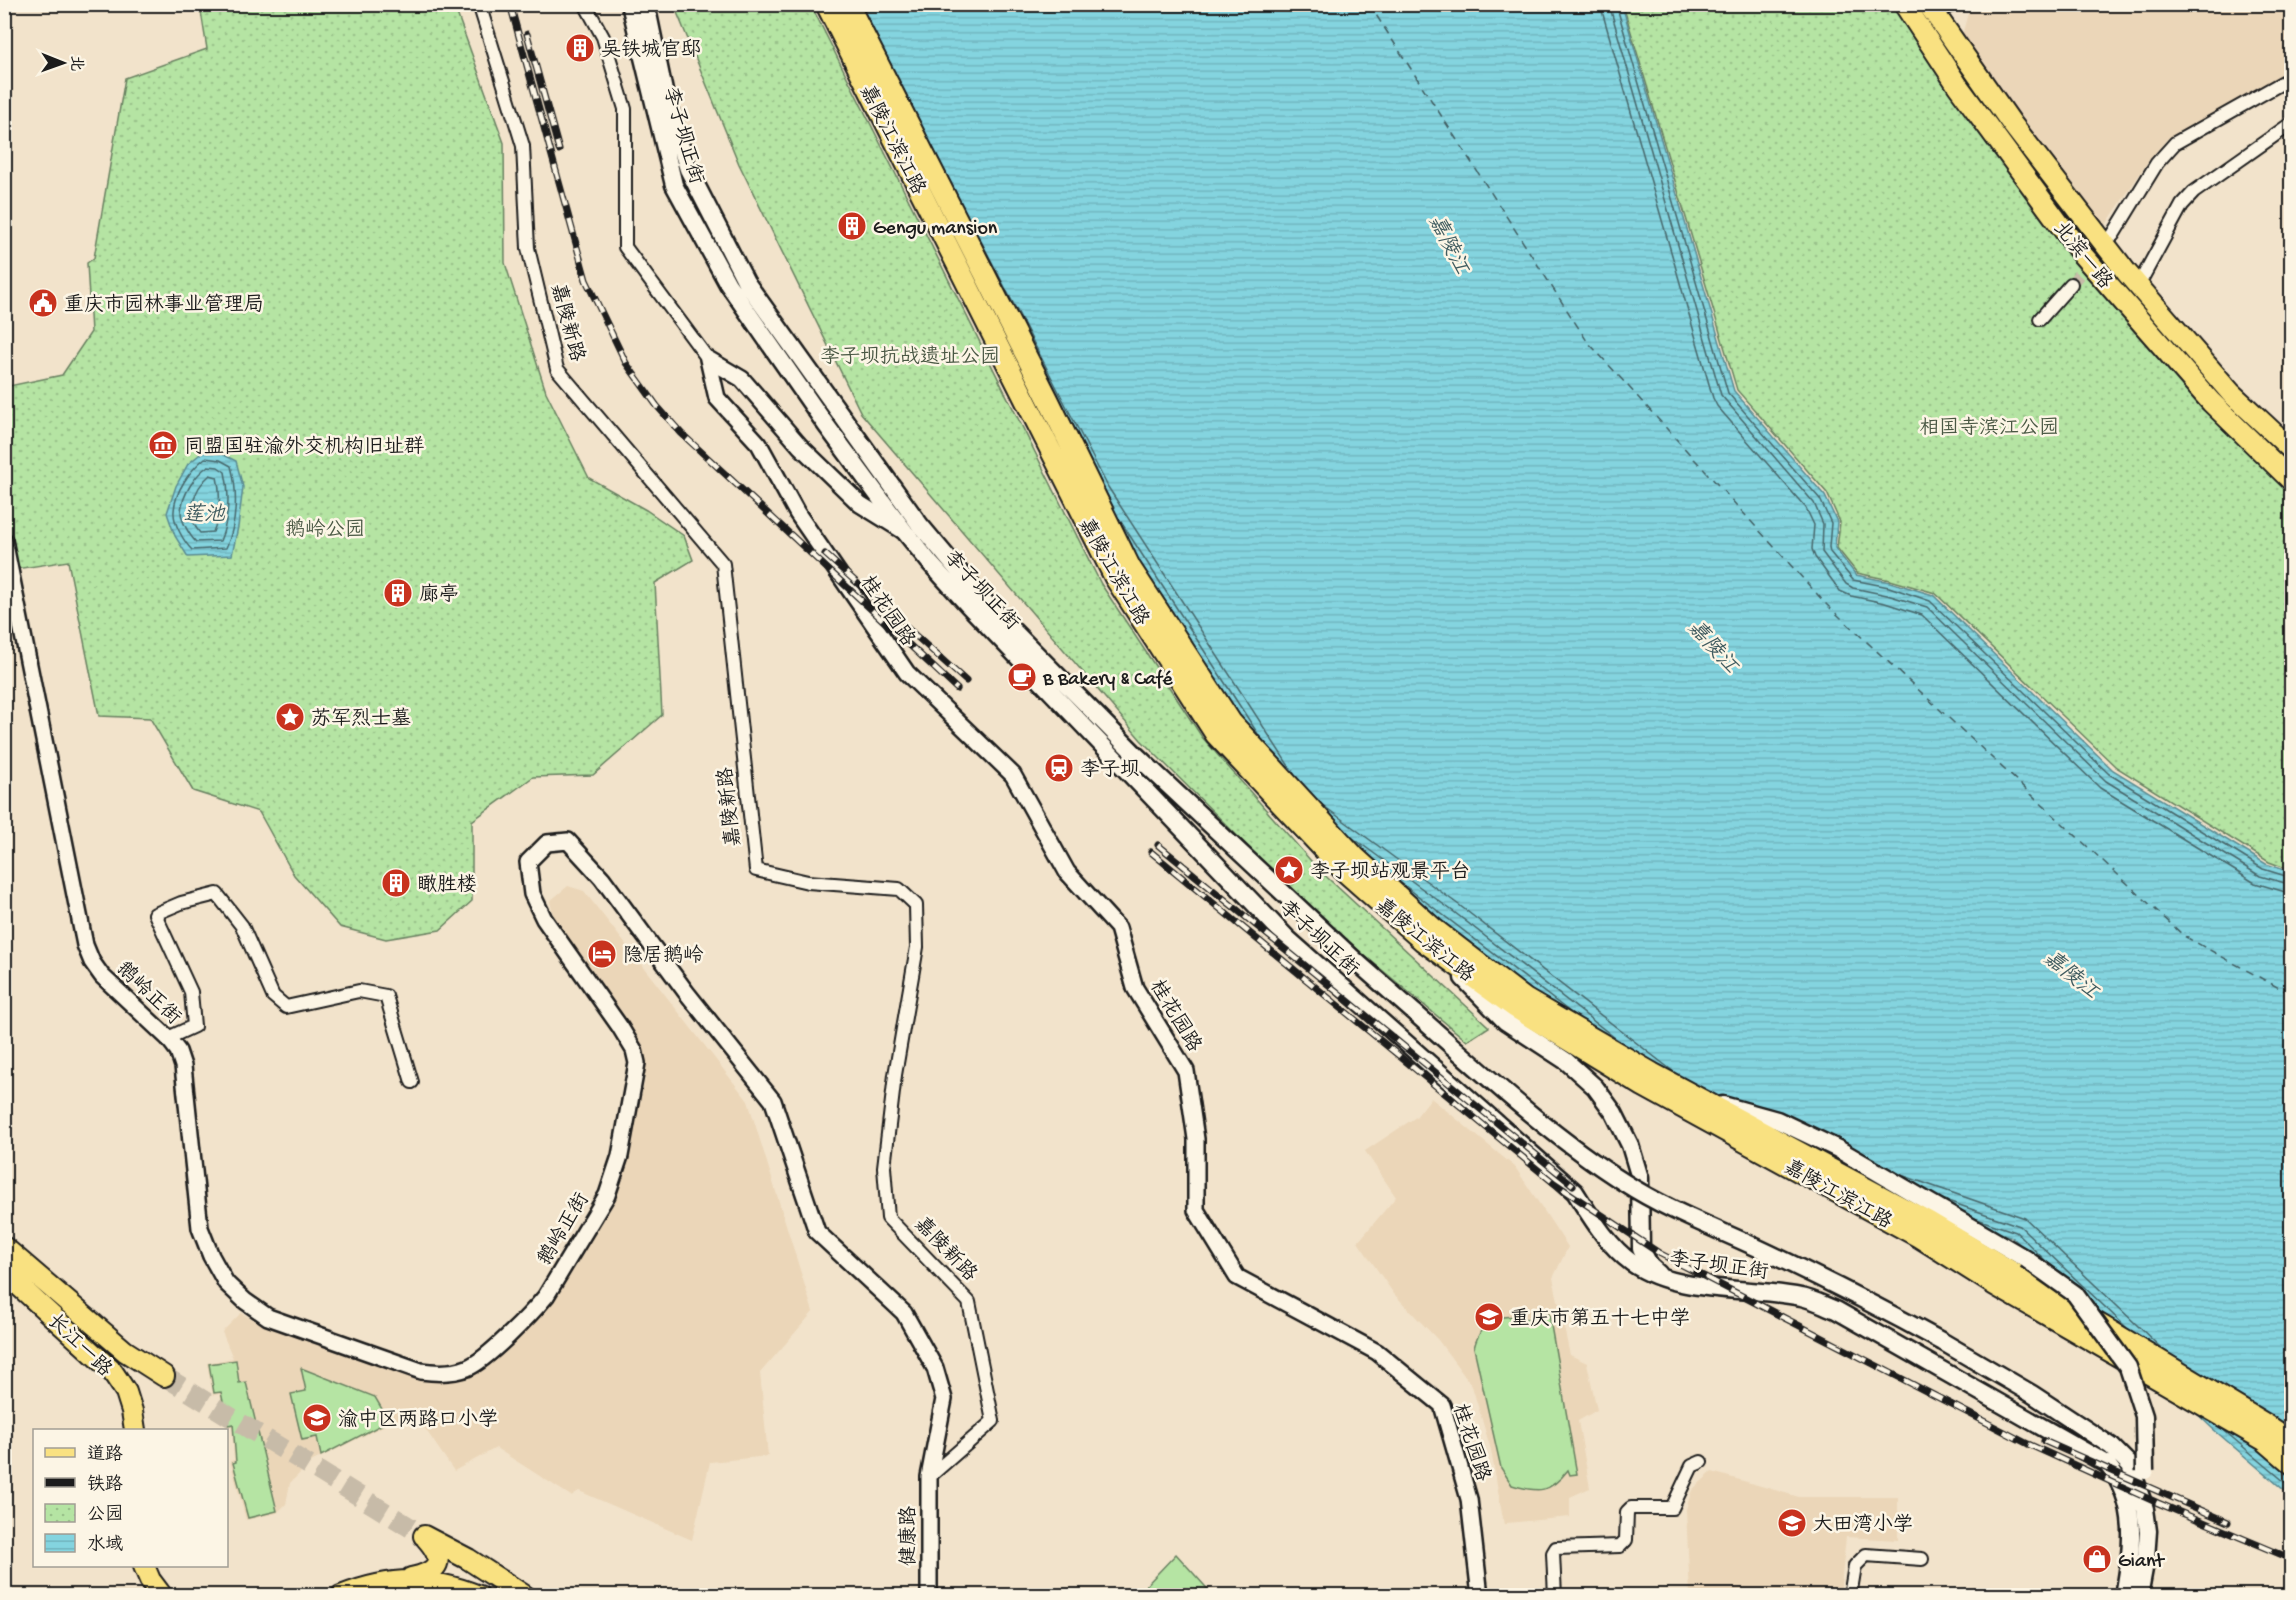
<svg xmlns="http://www.w3.org/2000/svg" width="2296" height="1600" viewBox="0 0 2296 1600" font-family="'Gochi Hand','LXGW WenKai TC',sans-serif">
<style>
.built{fill:#ebd6b8}
.grass{fill:#b5e4a3;stroke:#688060;stroke-width:1.5}
.park{fill:url(#park-dots);stroke:#688060;stroke-width:1.5}
.water{fill:url(#water-rules);stroke:#5a8a91;stroke-width:1.5}
.lines{fill:none;stroke-linecap:round;stroke-linejoin:round}
.shore{stroke:#46666a;stroke-width:1.5}
.ferry{stroke:#405c60;stroke-width:1.5;stroke-dasharray:8 6;stroke-linecap:butt}
.minor-tunnel{stroke:#c7bba8;stroke-width:12;stroke-dasharray:12 6;stroke-linecap:butt}
.primary-tunnel{stroke:#c7bba8;stroke-width:20;stroke-dasharray:20 10;stroke-linecap:butt}
.minor-casing{stroke:#1c1c1c;stroke-width:16}
.tertiary-casing{stroke:#1c1c1c;stroke-width:20}
.secondary-casing{stroke:#1c1c1c;stroke-width:21}
.primary-casing{stroke:#1c1c1c;stroke-width:24}
.minor{stroke:#fcf5e5;stroke-width:12}
.tertiary{stroke:#fcf5e5;stroke-width:15}
.secondary{stroke:#fcf5e5;stroke-width:16}
.primary{stroke:#f9e181;stroke-width:20}
.rail-casing{stroke:#1c1c1c;stroke-width:7}
.rail{stroke:#fcf5e5;stroke-width:4.5;stroke-dasharray:14;stroke-linecap:butt}
.secondary-bridge-casing{stroke:#1c1c1c;stroke-width:21;stroke-linecap:butt}
.secondary-bridge{stroke:#fcf5e5;stroke-width:16}
.labels{text-anchor:middle;stroke-width:5;stroke-linejoin:round;paint-order:stroke}
.poi-label{font-size:20px;fill:#1c1c1c;stroke:#fcf5e5;text-anchor:start}
.street-label{font-size:20px;fill:#1c1c1c;stroke:#fcf5e5}
.park-label{font-size:20px;fill:#4a5844;stroke:#fcf5e5}
.water-label{font-size:21px;font-style:italic;fill:#405c60;stroke:#fcf5e5}
</style>
<defs>
<pattern id="park-dots" width="8" height="8" patternUnits="userSpaceOnUse" patternTransform="scale(1.5)"><rect width="8" height="8" fill="#b5e4a3"/><path d="M2 2h.1M6 6h.1" fill="none" stroke="#9bc38c" stroke-width="1.8" stroke-linecap="round"/></pattern>
<pattern id="water-rules" width="6" height="5" patternUnits="userSpaceOnUse" patternTransform="scale(1.5)"><rect width="6" height="5" fill="#84d4df"/><path d="M0 2.5h6" fill="none" stroke="#71b5bf"/></pattern>
</defs>
<rect width="100%" height="100%" fill="#f2e3cb"/>
<filter id="ink" filterUnits="userSpaceOnUse"><feTurbulence type="fractalNoise" baseFrequency=".0167" numOctaves="2"/><feDisplacementMap in="SourceGraphic" scale="12" xChannelSelector="R" yChannelSelector="G"/><feConvolveMatrix kernelMatrix="1 2 1 2 8 2 1 2 1" color-interpolation-filters="sRGB"/></filter>
<g filter="url(#ink)">
<path class="built" d="M 2280,4 L 2291,30 L 2291,53 L 2284,70 L 2276,78 L 2167,139 L 2149,160 L 2103,229 L 1961,39 L 1968,13 L 1981,5 Z
M 568,886 L 584,891 L 748,1101 L 813,1312 L 760,1373 L 768,1456 L 710,1462 L 692,1540 L 579,1491 L 571,1496 L 496,1448 L 454,1471 L 415,1414 L 399,1424 L 389,1423 L 311,1462 L 290,1483 L 286,1504 L 277,1513 L 246,1520 L 230,1461 L 234,1460 L 232,1426 L 227,1427 L 220,1394 L 213,1395 L 207,1363 L 233,1358 L 222,1332 L 241,1313 L 263,1325 L 423,1380 L 458,1379 L 483,1367 L 612,1200 L 622,1178 L 645,1079 L 644,1061 L 640,1047 L 554,919 L 550,901 Z
M 1431,1098 L 1515,1167 L 1568,1247 L 1553,1278 L 1570,1355 L 1587,1363 L 1597,1410 L 1578,1421 L 1590,1488 L 1570,1497 L 1570,1517 L 1507,1523 L 1504,1525 L 1491,1450 L 1472,1386 L 1438,1340 L 1394,1294 L 1358,1242 L 1396,1197 L 1365,1151 L 1416,1117 Z
M 1712,1472 L 1799,1497 L 1898,1497 L 1898,1540 L 1846,1537 L 1840,1595 L 1690,1595 L 1686,1509 L 1692,1490 Z"/>
<path class="grass" d="M 1549,1314 L 1577,1474 L 1570,1475 L 1568,1470 C 1550,1493 1539,1493 1512,1485 L 1501,1468 L 1474,1348 C 1483,1313 1507,1312 1536,1322 L 1537,1315 Z
M 236,1360 L 239,1383 L 246,1382 L 277,1511 L 248,1518 L 233,1463 L 236,1462 L 233,1424 L 228,1425 L 221,1392 L 214,1393 L 209,1364 Z
M 301,1368 L 375,1397 L 389,1421 L 321,1456 L 317,1437 L 302,1440 L 291,1394 L 306,1391 Z
M 1176,1554 L 1213,1595 L 1137,1595 Z"/>
<path class="park" d="M 200,5 L 454,5 L 504,143 L 505,263 L 546,392 L 589,478 L 646,510 L 684,536 L 693,560 L 655,583 L 662,715 L 593,775 L 533,777 L 472,821 L 472,901 L 440,930 L 386,939 L 340,927 L 294,875 L 259,812 L 193,791 L 150,718 L 99,716 L 68,561 L 16,569 L 5,499 L 4,387 L 62,375 L 91,332 L 87,263 L 94,258 L 125,78 L 207,49 Z
M 674,5 L 811,5 L 1101,584 L 1202,737 L 1318,869 L 1489,1027 L 1467,1041 L 1321,919 L 1141,740 L 861,413 L 739,164 Z
M 1623,5 L 1893,5 L 1951,91 L 2207,407 L 2291,493 L 2291,870 L 2269,862 L 2116,767 L 1935,593 L 1890,580 L 1857,573 L 1837,548 L 1840,522 L 1827,493 L 1737,390 Z"/>
<path class="water" d="M 834,5 L 1622,5 L 1734,391 L 1825,496 L 1837,522 L 1835,548 L 1856,575 L 1890,582 L 1933,595 L 2113,770 L 2266,864 L 2291,872 L 2291,1496 L 2213,1429 L 2012,1237 L 1723,1139 L 1445,923 L 1289,808 L 1089,498 Z
M 204,451 L 222,454 L 236,461 L 243,487 L 238,527 L 232,555 L 188,557 L 175,536 L 167,513 L 176,486 L 188,464 Z"/>
<g class="lines">
<path class="shore" d="M 1600,4 L 1713,398 L 1717,406 L 1806,508 L 1814,525 L 1812,549 L 1815,557 L 1840,591 L 1851,596 L 1885,603 L 1922,615 L 2100,788 L 2255,883 L 2292,894
M 1609,4 L 1721,395 L 1814,503 L 1823,524 L 1822,552 L 1846,584 L 1853,588 L 1887,595 L 1927,607 L 2106,781 L 2260,876 L 2292,885
M 1616,4 L 1728,393 L 1820,499 L 1831,523 L 1829,547 L 1830,552 L 1853,580 L 1889,587 L 1930,601 L 2109,774 L 2263,869 L 2292,878
M 981,241 L 1108,487 L 1294,774
M 205,458 L 220,460 L 231,466 C 238,492 237,524 226,548 L 192,550 C 184,542 173,523 174,511 C 175,491 190,470 205,458 Z
M 208,466 L 218,467 L 225,472 C 230,493 229,520 220,541 L 196,542 C 190,536 181,521 181,512 C 182,495 195,475 208,466 Z
M 210,475 L 217,477 C 221,493 220,516 213,532 L 200,533 C 185,516 193,489 210,475 Z
M 1121,522 L 1258,734
M 1321,804 L 1459,905 L 1674,1072
M 1353,838 L 1454,912 L 1619,1041
M 1396,879 L 1570,1012
M 1904,1176 L 2025,1218 L 2161,1348
M 1942,1199 L 2020,1226 L 2126,1327
M 1974,1218 L 2016,1232 L 2048,1263
M 2221,1428 L 2292,1488"/>
<path class="ferry" d="M 1369,4 L 1587,341 L 1827,605 L 2184,936 L 2292,995"/>
<path class="minor-tunnel" d="M 2071,284 L 2109,239"/>
<path class="primary-tunnel" d="M 164,1376 L 424,1536"/>
<g class="minor-casing">
<path id="minor" d="M 479,4 L 523,146 L 528,248 L 557,369 L 723,564 L 756,870 L 808,882 L 899,889 L 916,905 L 917,947 L 895,1075 L 884,1167 L 888,1218 L 969,1302 L 993,1421 L 929,1477
M 585,4 L 603,37 L 625,109 L 625,247 L 708,359
M 2113,235 L 2157,163 L 2175,143 L 2287,80 L 2292,74
M 2138,286 L 2182,205 L 2194,192 L 2292,123
M 2040,319 L 2071,284
M 168,1038 L 194,1026 L 191,992 L 155,914 L 181,903 L 217,894 L 242,926 L 273,996 L 286,1007 L 359,991 L 386,996 L 412,1082
M 1555,1596 L 1553,1553 L 1556,1548 L 1620,1546 L 1626,1540 L 1627,1512 L 1631,1508 L 1672,1508 L 1692,1466 L 1701,1462
M 1850,1596 L 1855,1566 L 1866,1555 L 1922,1559"/>
</g>
<g class="tertiary-casing">
<path id="tertiary" d="M 1933,13 L 1950,4
M 708,359 L 717,398 L 759,444 L 797,513 L 907,673 L 1013,775 L 1067,872 L 1118,928 L 1135,988 L 1186,1071 L 1196,1139 L 1196,1210 L 1237,1277 L 1377,1352 L 1442,1405 L 1469,1499 L 1480,1596
M 708,359 L 742,379 L 800,446 L 860,504 L 902,530
M 4,540 L 85,945 L 92,962 L 102,976 L 168,1038 L 178,1051 L 183,1066 L 200,1228 L 211,1256 L 226,1283 L 245,1301 L 268,1317 L 421,1371 C 436,1373 452,1374 467,1368 C 486,1361 532,1313 546,1296 L 607,1195 L 620,1156 L 637,1063 L 634,1050 L 620,1027 L 544,919 L 532,894 L 528,862 L 547,843 L 568,841 L 602,878 L 686,992 L 773,1101 L 817,1232 L 904,1313 L 935,1368 L 944,1399 L 929,1477 L 929,1596"/>
</g>
<g class="secondary-casing">
<path id="secondary" d="M 630,4 L 674,185 L 728,284 L 826,425 L 905,532 L 930,563 L 967,604 L 1288,939 L 1575,1192 C 1591,1217 1607,1245 1632,1263 C 1678,1295 1748,1286 1801,1297 C 1813,1299 1825,1306 1836,1310 L 2107,1464 C 2140,1504 2132,1549 2124,1596
M 646,4 L 665,96 L 688,169 L 746,282 L 920,525 L 984,601 L 1136,755 L 1358,963 L 1416,1014
M 1463,978 L 1505,1021 L 1566,1061 L 1595,1087 L 1614,1113 L 1630,1145 L 1640,1178 L 1641,1249 L 1650,1266 L 1659,1274
M 1723,1105 L 1777,1120 L 1838,1149 L 2026,1259
M 1943,1342 L 2032,1394 L 2111,1446 L 2130,1465 L 2145,1509 L 2148,1531 L 2146,1558 L 2139,1596"/>
</g>
<g class="primary-casing">
<path id="primary" d="M 826,4 L 1115,578 L 1216,735 L 1344,871 L 1423,941 L 1514,1007 L 1643,1086 L 1919,1237 L 1995,1285 L 2264,1440 L 2292,1464
M 848,4 L 1048,399 L 1130,567 L 1231,722 L 1356,858 L 1433,928 L 1525,999 L 1652,1073 L 1929,1222 L 2267,1425 L 2292,1442
M 1904,4 L 1958,86 L 2080,252 L 2211,402 L 2292,481
M 1928,4 L 2012,124 L 2127,273 L 2231,393 L 2292,450
M 4,1247 L 125,1351 L 164,1376
M 4,1272 L 112,1371 L 126,1392 L 132,1411 L 135,1430
M 424,1536 L 468,1559 L 525,1596
M 144,1566 L 150,1580 L 162,1596
M 411,1578 C 440,1572 446,1560 426,1538
M 341,1596 C 392,1576 428,1576 479,1596"/>
</g>
<use href="#minor" class="minor"/>
<use href="#tertiary" class="tertiary"/>
<use href="#secondary" class="secondary"/>
<use href="#primary" class="primary"/>
<g class="rail-casing">
<path id="rail" d="M 510,4 L 586,280 L 626,363 L 657,406 L 681,433 L 957,689
M 527,34 L 559,150
M 825,554 L 966,681
M 1158,845 L 1573,1185
M 1151,852 L 1554,1183 L 1659,1253 L 2028,1444 L 2158,1503 L 2292,1559
M 2044,1441 L 2228,1522"/>
</g>
<use href="#rail" class="rail"/>
<g class="secondary-bridge-casing">
<path id="secondary-bridge" d="M 1416,1014 C 1483,1073 1549,1135 1625,1183 C 1667,1210 1715,1228 1760,1249 C 1822,1278 1883,1309 1943,1342
M 2026,1259 L 2075,1294 L 2128,1367 L 2144,1416 L 2145,1471"/>
</g>
<use href="#secondary-bridge" class="secondary-bridge"/>
</g>
</g>
<defs>
<g id="building-disc" transform="scale(1.5)"><circle r="9.5" fill="#c8321e" stroke="#fcf5e5"/><path d="M-4-6H4V6H1V3H-1V6H-4ZM-2.5-4.3h1.7v1.8h-1.7ZM.8-4.3h1.7v1.8H.8ZM-2.5-1h1.7V.8h-1.7ZM.8-1h1.7V.8H.8Z" fill="#fff"/></g>
<g id="civic-disc" transform="scale(1.5)"><circle r="9.5" fill="#c8321e" stroke="#fcf5e5"/><path d="M-.6-6.5H3V-4.5H.6V-3L4-1V1h2V6H-6V1h2V-1L-.6-3ZM-1.2 2.5V6h2.4V2.5Z" fill="#fff"/></g>
<g id="museum-disc" transform="scale(1.5)"><circle r="9.5" fill="#c8321e" stroke="#fcf5e5"/><path d="M0-6L6-3V-2H-6V-3ZM-5-1h2V3h-2ZM-1-1h2V3h-2ZM3-1h2V3H3ZM-6 4H6V6H-6Z" fill="#fff"/></g>
<g id="cafe-disc" transform="scale(1.5)"><circle r="9.5" fill="#c8321e" stroke="#fcf5e5"/><path d="M-5.5-4.5H6V0H3Q3 3.5 0 3.5H-2.5Q-5.5 3.5-5.5 0ZM3-3.2v2h1.7v-2ZM-6 4.5H4V6H-6Z" fill="#fff"/></g>
<g id="sight-disc" transform="scale(1.5)"><circle r="9.5" fill="#c8321e" stroke="#fcf5e5"/><path d="M0-6L1.8-2.2L6-1.7L2.9 1.2L3.7 5.4L0 3.3L-3.7 5.4L-2.9 1.2L-6-1.7L-1.8-2.2Z" fill="#fff"/></g>
<g id="station-disc" transform="scale(1.5)"><circle r="9.5" fill="#c8321e" stroke="#fcf5e5"/><path d="M-3-6H3Q5-6 5-4V2Q5 4 3 4L4.5 6H3L1.5 4h-3L-3 6H-4.5L-3 4Q-5 4-5 2V-4Q-5-6-3-6ZM-3.5-4v3h7v-3ZM-3.5 1v1.5H-2V1ZM2 1v1.5H3.5V1Z" fill="#fff"/></g>
<g id="hotel-disc" transform="scale(1.5)"><circle r="9.5" fill="#c8321e" stroke="#fcf5e5"/><path d="M-6-4.5h1.5V1H6V5H4.5V3h-9V5H-6ZM-4 0a1.8 1.8 0 1 1 3.6 0ZM.5 0V-2.5h3Q6-2.5 6 0Z" fill="#fff"/></g>
<g id="school-disc" transform="scale(1.5)"><circle r="9.5" fill="#c8321e" stroke="#fcf5e5"/><path d="M0-5L7-2L0 1L-7-2ZM-4 1L0 2.5L4 1V4Q0 6-4 4Z" fill="#fff"/></g>
<g id="shop-disc" transform="scale(1.5)"><circle r="9.5" fill="#c8321e" stroke="#fcf5e5"/><path d="M-5-2.5h2.3a2.7 3.5 0 0 1 5.4 0H5L5.5 6h-11ZM-1.5-2.5h3a1.5 2.3 0 0 0-3 0Z" fill="#fff"/></g>
</defs>
<g fill-rule="evenodd">
<use href="#building-disc" x="580" y="48"/>
<use href="#building-disc" x="852" y="226"/>
<use href="#civic-disc" x="43" y="303"/>
<use href="#museum-disc" x="163" y="445"/>
<use href="#building-disc" x="398" y="593"/>
<use href="#cafe-disc" x="1022" y="677"/>
<use href="#sight-disc" x="290" y="717"/>
<use href="#station-disc" x="1059" y="768"/>
<use href="#sight-disc" x="1289" y="870"/>
<use href="#building-disc" x="396" y="883"/>
<use href="#hotel-disc" x="602" y="954"/>
<use href="#school-disc" x="1489" y="1317"/>
<use href="#school-disc" x="317" y="1418"/>
<use href="#school-disc" x="1792" y="1523"/>
<use href="#shop-disc" x="2097" y="1559"/>
</g>
<g class="labels">
<g class="poi-label">
<text x="601" y="55">吴铁城官邸</text>
<text x="873" y="233">Gengu mansion</text>
<text x="64" y="310">重庆市园林事业管理局</text>
<text x="184" y="452">同盟国驻渝外交机构旧址群</text>
<text x="419" y="600">廊亭</text>
<text x="1043" y="684">B Bakery &amp; Café</text>
<text x="311" y="724">苏军烈士墓</text>
<text x="1080" y="775">李子坝</text>
<text x="1310" y="877">李子坝站观景平台</text>
<text x="417" y="890">瞰胜楼</text>
<text x="623" y="961">隐居鹅岭</text>
<text x="1510" y="1324">重庆市第五十七中学</text>
<text x="338" y="1425">渝中区两路口小学</text>
<text x="1813" y="1530">大田湾小学</text>
<text x="2118" y="1566">Giant</text>
</g>
<g class="street-label">
<text transform="translate(685 135) rotate(74)" y="7">李子坝正街</text>
<text transform="translate(894 139) rotate(63)" y="7">嘉陵江滨江路</text>
<text transform="translate(2084 254) rotate(51)" y="7">北滨一路</text>
<text transform="translate(569 322) rotate(75)" y="7">嘉陵新路</text>
<text transform="translate(1115 571) rotate(60)" y="7">嘉陵江滨江路</text>
<text transform="translate(983 589) rotate(47)" y="7">李子坝正街</text>
<text transform="translate(889 610) rotate(56)" y="7">桂花园路</text>
<text transform="translate(728 807) rotate(-96)" y="7">嘉陵新路</text>
<text transform="translate(1320 937) rotate(43)" y="7">李子坝正街</text>
<text transform="translate(1426 939) rotate(39)" y="7">嘉陵江滨江路</text>
<text transform="translate(150 992) rotate(44)" y="7">鹅岭正街</text>
<text transform="translate(1177 1015) rotate(59)" y="7">桂花园路</text>
<text transform="translate(1839 1193) rotate(29)" y="7">嘉陵江滨江路</text>
<text transform="translate(562 1228) rotate(-59)" y="7">鹅岭正街</text>
<text transform="translate(947 1248) rotate(46)" y="7">嘉陵新路</text>
<text transform="translate(1719 1264) rotate(8)" y="7">李子坝正街</text>
<text transform="translate(81 1344) rotate(44)" y="7">长江一路</text>
<text transform="translate(1473 1442) rotate(72)" y="7">桂花园路</text>
<text transform="translate(907 1536) rotate(-90)" y="7">健康路</text>
</g>
<g class="park-label">
<text x="910" y="362">李子坝抗战遗址公园</text>
<text x="1989" y="433">相国寺滨江公园</text>
<text x="325" y="535">鹅岭公园</text>
</g>
<g class="water-label">
<text transform="translate(1450 244) rotate(63)" y="7">嘉陵江</text>
<text x="204" y="520">莲池</text>
<text transform="translate(1714 646) rotate(48)" y="7">嘉陵江</text>
<text transform="translate(2072 974) rotate(39)" y="7">嘉陵江</text>
</g>
</g>
<rect width="2296" height="1600" fill="none" stroke="#fcf5e5" stroke-width="24"/>
<rect x="12" y="12" width="2272" height="1576" fill="none" stroke="#1c1c1c" stroke-width="2" filter="url(#ink)"/>
<rect x="33" y="1429" width="195" height="138" fill="#fcf5e5" stroke="#a29e95" stroke-width="1.5"/>
<rect x="45" y="1448" width="30" height="9" fill="#f9e181" stroke="#a29e95" stroke-width="1.5"/>
<text x="87" y="1459" font-size="18" fill="#1c1c1c">道路</text>
<rect x="45" y="1478" width="30" height="9" fill="#1c1c1c" stroke="#a29e95" stroke-width="1.5"/>
<text x="87" y="1489" font-size="18" fill="#1c1c1c">铁路</text>
<rect x="45" y="1504" width="30" height="18" fill="url(#park-dots)" stroke="#a29e95" stroke-width="1.5"/>
<text x="87" y="1519" font-size="18" fill="#1c1c1c">公园</text>
<rect x="45" y="1534" width="30" height="18" fill="url(#water-rules)" stroke="#a29e95" stroke-width="1.5"/>
<text x="87" y="1549" font-size="18" fill="#1c1c1c">水域</text>
<g transform="translate(63 63) rotate(91)" stroke="#fcf5e5" stroke-width="4.5" paint-order="stroke">
<path d="M0-4.5L10 22L0 15L-10 22Z" fill="#1c1c1c"/>
<text y="-9" font-size="16" font-weight="bold" text-anchor="middle" fill="#1c1c1c">北</text>
</g>
</svg>
